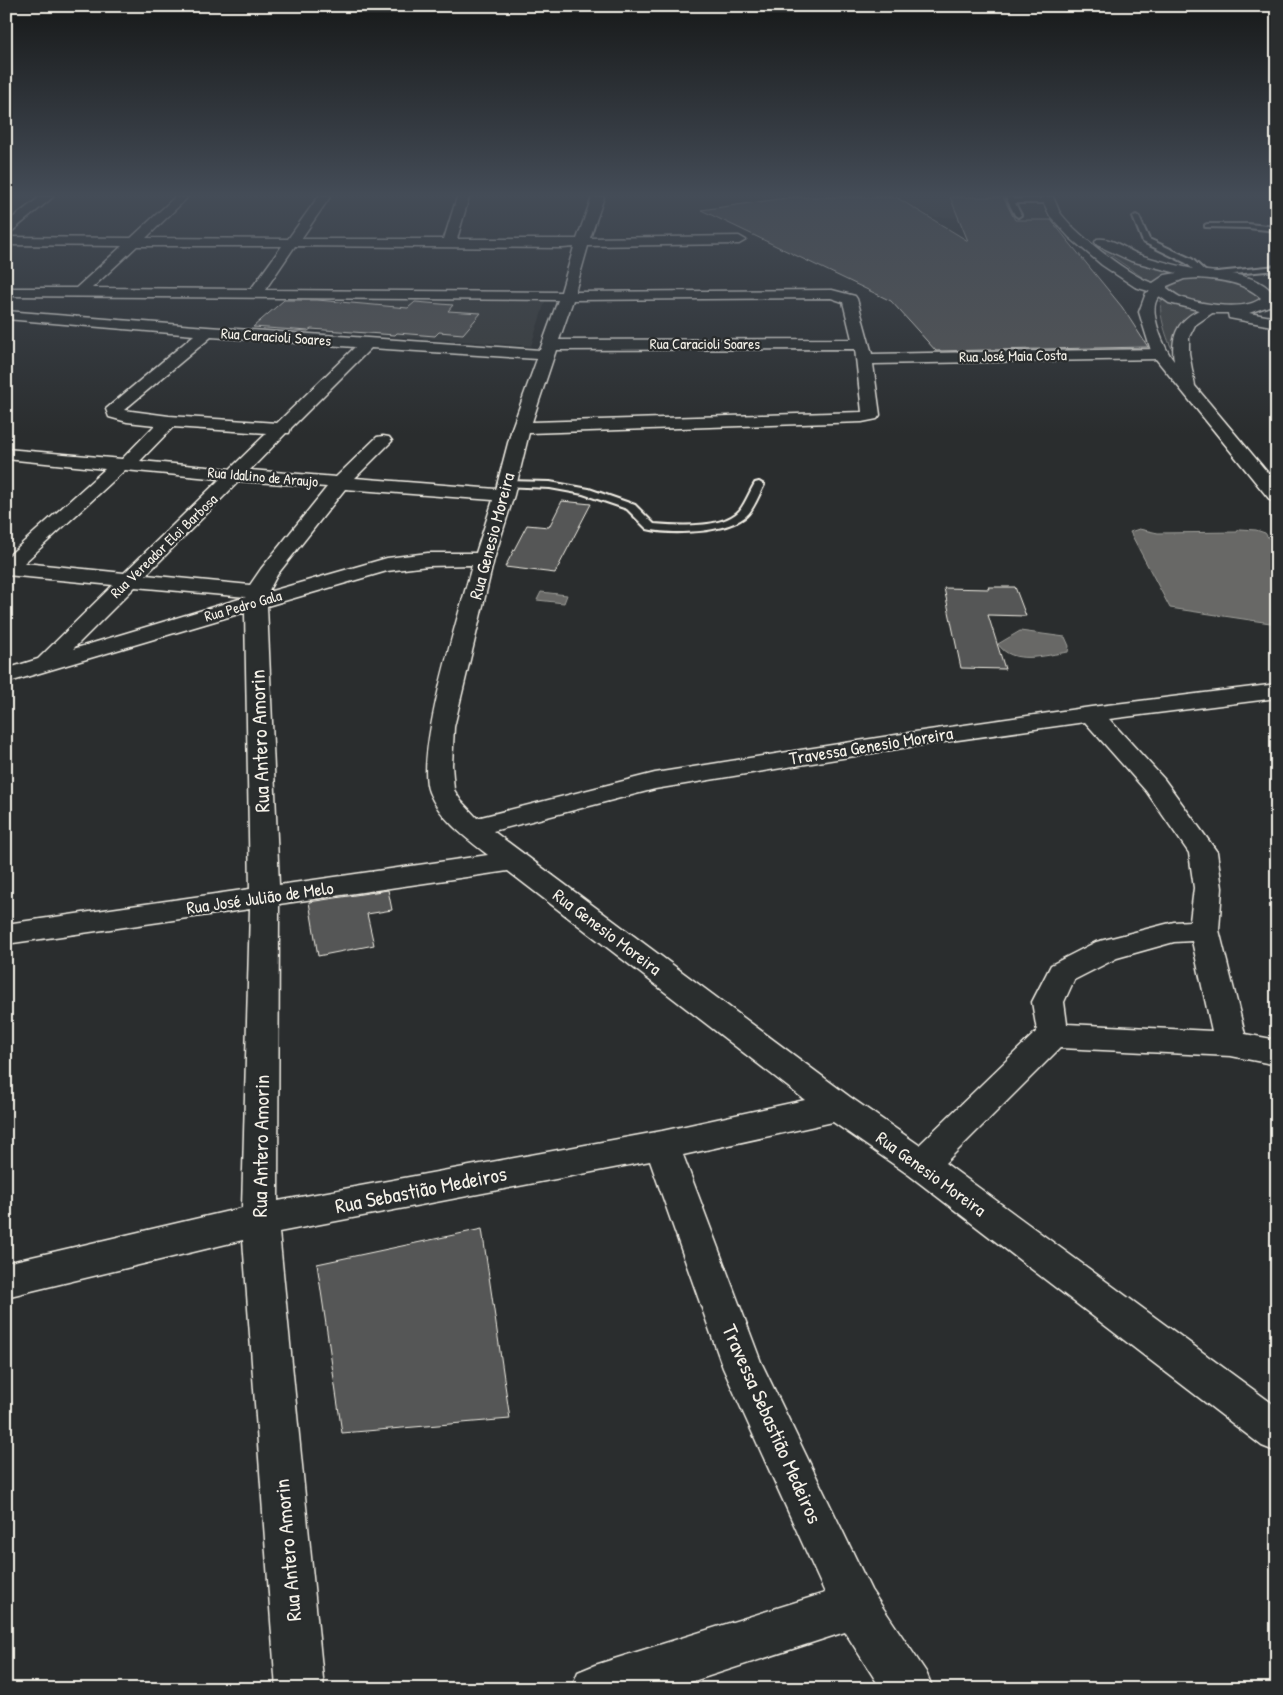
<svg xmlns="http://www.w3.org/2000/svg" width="1283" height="1695" viewBox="0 0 1283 1695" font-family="'Patrick Hand',sans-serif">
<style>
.built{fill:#373a3a}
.green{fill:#444645;stroke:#9c9c96}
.water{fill:#676866;stroke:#9f9f9a}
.building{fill:#555756;stroke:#f4f1e8}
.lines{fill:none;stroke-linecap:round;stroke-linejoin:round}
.service-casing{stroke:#f4f1e8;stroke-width:4}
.minor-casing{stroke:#f4f1e8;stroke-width:3}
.secondary-casing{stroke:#f4f1e8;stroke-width:3}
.trunk-casing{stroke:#f4f1e8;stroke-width:3}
.service{fill:#2a2d2e;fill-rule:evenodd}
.minor{fill:#2a2d2e;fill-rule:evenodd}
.secondary{fill:#2a2d2e;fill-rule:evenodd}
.trunk{fill:#2a2d2e;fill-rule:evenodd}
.labels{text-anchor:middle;stroke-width:4.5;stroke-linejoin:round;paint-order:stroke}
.far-street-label{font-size:15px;fill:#f4f1e8;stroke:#2a2d2e}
.street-label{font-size:18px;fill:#f4f1e8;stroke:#2a2d2e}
.near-street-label{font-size:21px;fill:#f4f1e8;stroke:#2a2d2e}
</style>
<rect width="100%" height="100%" fill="#2a2d2e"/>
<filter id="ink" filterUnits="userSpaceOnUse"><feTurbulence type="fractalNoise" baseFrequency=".02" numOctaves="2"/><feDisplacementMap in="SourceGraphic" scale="10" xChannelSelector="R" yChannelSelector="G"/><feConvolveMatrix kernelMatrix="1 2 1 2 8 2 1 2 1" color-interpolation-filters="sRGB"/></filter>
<g filter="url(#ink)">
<path class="built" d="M 899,197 L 1036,197 L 1052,220 L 933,217 Z
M 357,296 L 547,296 L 531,346 L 335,332 Z"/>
<path class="green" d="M 1099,247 L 1109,248 L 1184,273 L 1159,278 L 1152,284 Z
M 1199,277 L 1242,283 L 1261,298 C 1248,315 1181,306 1169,288 C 1174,277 1189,278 1199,277 Z
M 1162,297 L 1200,309 L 1177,351 L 1172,349 C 1166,337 1157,309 1162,297 Z"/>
<path class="water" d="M 1139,529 L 1158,533 L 1237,532 L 1239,529 L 1256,530 L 1265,533 L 1277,550 L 1277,624 L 1170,608 L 1130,532 Z
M 541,592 L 567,595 L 564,603 L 537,600 Z
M 1020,631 L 1065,637 L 1069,646 L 1068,652 C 1046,655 1012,666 998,644 Z"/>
<path class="building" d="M 793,197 L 896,197 L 968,241 L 950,197 L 1003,197 L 1015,220 L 1051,220 L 1122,307 L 1148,347 L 936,351 L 891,301 L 701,210 Z
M 284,300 L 317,300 L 408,308 L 415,302 L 453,305 L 448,311 L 481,313 L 463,334 L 439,332 L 435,336 L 397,333 L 395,335 L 311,329 L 308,331 L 253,327 Z
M 562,501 L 591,504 L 555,573 L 505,567 L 527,525 L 549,527 Z
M 988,587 L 1015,587 L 1026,616 L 988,615 L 1005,669 L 961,668 L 944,588 L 989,589 Z
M 388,890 L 392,910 L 367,914 L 374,945 L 318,956 L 309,902 Z
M 482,1229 L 510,1419 L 342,1433 L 317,1264 Z"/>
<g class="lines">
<g class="service-casing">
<path id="service" d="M 1006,197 L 1012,197 L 1013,199 L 1050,199 L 1053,201 L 1050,203 L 1015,203 L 1021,215 L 1018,217 L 1015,215 Z
M 1136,215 L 1139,217 L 1149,239 L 1192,259 L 1207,273 L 1277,266 L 1277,270 L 1202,277 L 1186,263 L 1143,242 L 1133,217 Z
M 1207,224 L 1248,224 L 1277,227 L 1277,231 L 1248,228 L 1205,227 L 1205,225 Z
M 506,481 L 550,482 L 589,489 L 635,505 L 654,524 C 676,526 724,529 740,510 C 746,502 750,491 755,483 L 759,482 L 764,485 C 759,494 754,509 746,516 C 726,533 672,535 647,529 L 627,509 L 583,494 L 550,488 L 502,486 L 501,484 L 502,482 Z"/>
</g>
<g class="minor-casing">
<path id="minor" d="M 40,197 L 53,197 L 11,232 L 6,233 L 6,223 Z
M 175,197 L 188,197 L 146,238 L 288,239 L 318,197 L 330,197 L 301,239 L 444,239 L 457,197 L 469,197 L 457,239 L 577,239 L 592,197 L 604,197 L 590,238 L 739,236 L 746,240 L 739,244 L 588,246 L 575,292 L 832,290 L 855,296 L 857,299 L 872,354 L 1160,349 L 1166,351 L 1168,354 L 1166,357 L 1160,359 L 873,364 L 880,415 L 877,419 L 862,422 L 529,433 L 514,495 L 494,559 L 454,727 L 452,765 L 454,790 L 461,801 L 477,818 L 655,773 L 915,732 L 1091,707 L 1277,684 L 1277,698 L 1109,719 L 1164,779 L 1217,852 L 1222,888 L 1219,930 L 1245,1034 L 1277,1040 L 1277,1065 L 1231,1056 L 1060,1048 L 945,1163 L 1277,1407 L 1277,1452 L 1262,1446 L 909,1175 L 833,1122 L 683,1155 L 761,1362 L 871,1590 L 926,1672 L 933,1689 L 881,1689 L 845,1632 L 669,1689 L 571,1689 L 578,1672 L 595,1665 L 825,1593 L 723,1368 L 650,1161 L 279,1232 L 324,1689 L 276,1689 L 243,1240 L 6,1297 L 6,1263 L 242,1208 L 250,909 L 6,944 L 6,924 L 250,889 L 245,612 L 6,683 L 6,669 L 38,659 L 113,585 L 6,575 L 6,558 L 105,469 L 6,459 L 6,449 L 122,459 L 155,425 L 127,422 L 109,417 L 106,409 L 194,335 L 6,319 L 6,311 L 207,327 L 540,350 L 558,300 L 6,296 L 6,288 L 76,288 L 122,246 L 6,245 L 6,237 L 131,238 ZM 137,246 L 282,246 L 251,289 L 92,288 ZM 295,246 L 563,248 L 574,247 L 561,292 L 265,290 ZM 831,298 L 843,302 L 852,339 L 559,340 L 573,300 ZM 211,337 L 355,347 L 277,423 L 169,416 L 124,410 ZM 371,348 L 537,359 L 512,428 L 496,489 L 355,478 L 392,441 L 389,437 L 383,436 L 377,437 L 336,477 L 250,470 L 286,433 L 289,433 L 291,428 ZM 855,349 L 862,412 L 532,422 L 556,350 ZM 173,427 L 267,433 L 230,469 L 140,461 ZM 125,470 L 220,479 L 124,573 L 24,563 ZM 239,481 L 327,487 L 261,569 L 250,585 L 146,575 ZM 345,489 L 493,500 L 476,553 L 428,553 L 387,558 L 268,592 L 277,575 ZM 472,565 C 461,609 414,755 429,792 C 440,819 466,838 488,855 L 279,885 L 267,606 L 387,571 L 428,566 ZM 135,587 L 246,597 L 73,649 ZM 1085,722 L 1146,791 L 1189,853 L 1194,888 L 1190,921 L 1174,922 L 1096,942 L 1051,965 L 1032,1002 L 1037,1031 L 919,1145 L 850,1097 L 493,831 L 655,789 L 915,746 ZM 508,871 L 805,1100 L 662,1131 L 278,1201 L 279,904 ZM 1192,941 L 1212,1031 L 1067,1024 L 1064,1002 L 1074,980 L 1117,958 L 1174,942 Z"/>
</g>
<g class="secondary-casing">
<path id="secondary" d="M 1160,287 L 1165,288 L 1167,291 C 1164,295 1160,295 1158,298 C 1147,310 1165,350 1174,361 C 1171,338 1176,322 1197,311 C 1204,307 1209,304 1216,306 L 1218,309 L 1195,325 L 1189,337 L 1189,353 L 1195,386 L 1277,484 L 1277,502 L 1270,500 L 1152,354 L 1139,312 L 1146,293 Z"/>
</g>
<g class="trunk-casing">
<path id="trunk" d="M 1041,197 L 1053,197 C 1055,201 1057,206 1059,211 C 1072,231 1130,277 1153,283 L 1165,275 L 1177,273 L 1131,261 L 1097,245 L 1095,242 L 1097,239 C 1112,236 1129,252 1143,256 C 1161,261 1181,267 1199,270 C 1225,274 1259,272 1276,297 L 1272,305 L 1249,313 L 1277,318 L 1277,327 L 1229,318 L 1228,313 L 1211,313 L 1169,303 L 1155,293 L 1135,287 L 1102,265 L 1069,237 L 1050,216 ZM 1199,278 C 1222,280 1244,282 1261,298 C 1246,312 1199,304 1180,297 C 1176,295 1171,291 1167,288 L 1167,286 L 1184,279 Z"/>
</g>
<use href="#service" class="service"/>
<use href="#minor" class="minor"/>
<use href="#secondary" class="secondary"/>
<use href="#trunk" class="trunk"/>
</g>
</g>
<linearGradient id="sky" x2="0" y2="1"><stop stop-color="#171919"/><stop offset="0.45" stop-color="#444c57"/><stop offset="1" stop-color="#444c57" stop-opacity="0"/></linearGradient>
<rect width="1283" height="434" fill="url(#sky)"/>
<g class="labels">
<g class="far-street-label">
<text transform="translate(276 337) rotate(4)" y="5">Rua Caracioli Soares</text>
<text x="705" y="349">Rua Caracioli Soares</text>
<text transform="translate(1013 356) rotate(-1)" y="5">Rua José Maia Costa</text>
<text transform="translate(263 477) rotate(5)" y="5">Rua Idalino de Araujo</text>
<text transform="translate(164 546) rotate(-44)" y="5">Rua Vereador Eloi Barbosa</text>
<text transform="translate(243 606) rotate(-16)" y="5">Rua Pedro Gala</text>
</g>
<g class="street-label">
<text transform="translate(492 536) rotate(-75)" y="6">Rua Genesio Moreira</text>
<text transform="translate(871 746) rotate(-9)" y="6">Travessa Genesio Moreira</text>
<text transform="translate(260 898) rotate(-8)" y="6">Rua José Julião de Melo</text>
<text transform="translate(607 932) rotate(37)" y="6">Rua Genesio Moreira</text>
<text transform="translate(931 1174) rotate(36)" y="6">Rua Genesio Moreira</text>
</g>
<g class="near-street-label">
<text transform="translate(260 741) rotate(-92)" y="7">Rua Antero Amorin</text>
<text transform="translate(261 1146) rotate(-89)" y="7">Rua Antero Amorin</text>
<text transform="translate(421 1190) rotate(-11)" y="7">Rua Sebastião Medeiros</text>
<text transform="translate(772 1424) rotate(66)" y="7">Travessa Sebastião Medeiros</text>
<text transform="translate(288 1550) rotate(-95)" y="7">Rua Antero Amorin</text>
</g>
</g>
<rect width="1283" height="1695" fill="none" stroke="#2a2d2e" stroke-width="25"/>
<rect x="12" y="12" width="1258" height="1670" fill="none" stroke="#f4f1e8" stroke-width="2" filter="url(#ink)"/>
</svg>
